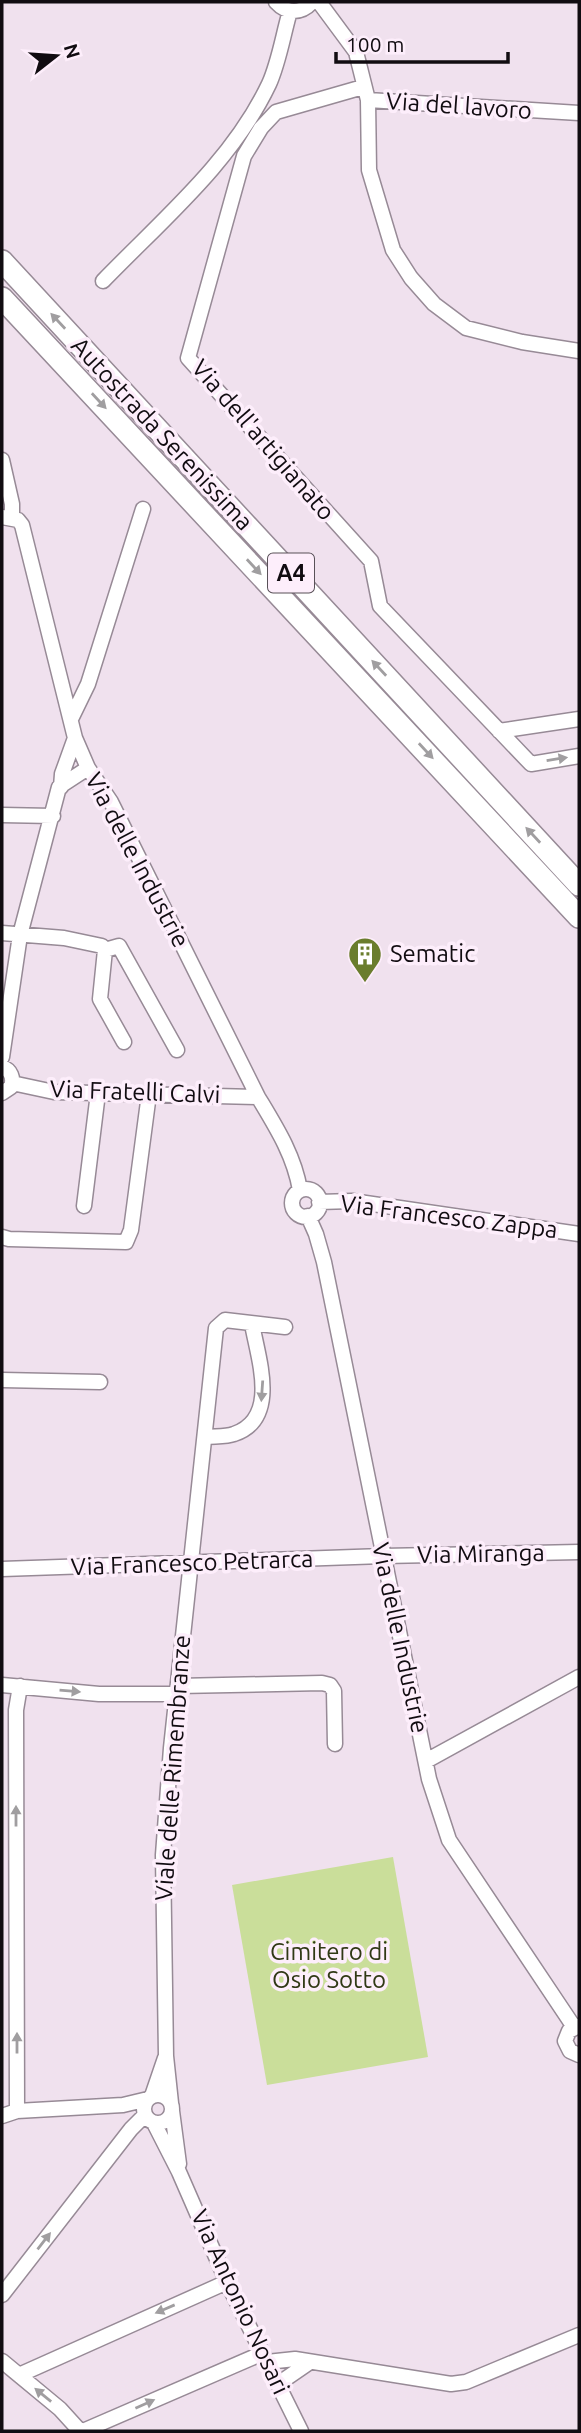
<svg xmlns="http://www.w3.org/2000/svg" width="581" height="2433" viewBox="0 0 581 2433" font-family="Ubuntu,sans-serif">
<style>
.green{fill:#cade9a}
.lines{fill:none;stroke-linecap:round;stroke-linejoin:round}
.minor-casing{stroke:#978a96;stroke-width:17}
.highway-casing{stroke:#978a96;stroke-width:24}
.minor{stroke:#fff;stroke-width:14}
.highway{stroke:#fff;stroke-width:21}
.oneway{fill:#a09ea0}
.labels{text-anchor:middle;stroke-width:7;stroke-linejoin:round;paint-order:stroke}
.shield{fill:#fdeefb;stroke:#585057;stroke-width:2}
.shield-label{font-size:23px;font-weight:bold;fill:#110c11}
.street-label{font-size:24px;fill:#110c11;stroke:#fdeefb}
.poi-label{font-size:24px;fill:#110c11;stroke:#fdeefb;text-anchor:start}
.park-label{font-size:24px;fill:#303915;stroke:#fdeefb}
</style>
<rect width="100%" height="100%" fill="#f0e1ee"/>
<path class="green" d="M 393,1857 L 428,2057 L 267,2085 L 232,1885 Z"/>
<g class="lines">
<g class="minor-casing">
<path id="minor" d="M 276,2 C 287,14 301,14 312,2
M 319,2 L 356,52 L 368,100 L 579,113
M 363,87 L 276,112 L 261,128 L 244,156 L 188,358 L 371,561 L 380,606 L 531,764 L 579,756
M 368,100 L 369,170 L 393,250 L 411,278 L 434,304 L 466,328 L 522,342 L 579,351
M 103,281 C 162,220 232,162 269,84 C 279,62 283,35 290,11
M 2,460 L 12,504 L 12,518
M 2,517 L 18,520 L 22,525 L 75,738 L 88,768 L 111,802 L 258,1097 C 276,1127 294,1155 300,1190
M 71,719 L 88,684 L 143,509
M 499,731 L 579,719
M 61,787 L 62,774 L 75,738
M 2,815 L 53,816
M 2,933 L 64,938 L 102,946 L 105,950 L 100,999 L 124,1042
M 105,950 L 119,946 L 177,1050
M 2,1057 L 20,935 L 59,787 L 88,768
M 2,1067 C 11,1070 14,1078 11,1087 L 2,1093
M 12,1083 L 54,1092 L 258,1097
M292 1203a14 14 0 1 1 28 0a14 14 0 1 1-28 0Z
M 319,1202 L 352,1201 L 579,1234
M 84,1206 L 98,1093
M 308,1216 L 316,1234 L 324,1262 L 429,1779 L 449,1840 L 574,2027
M 2,1237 L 9,1239 L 126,1242 L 131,1230 L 149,1094
M 2,1380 L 100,1382
M 206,1437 C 215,1436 226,1437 234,1434 C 280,1419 258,1358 252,1324
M 2,1569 L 383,1556 L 579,1552
M 2,1685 L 99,1694 L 177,1694
M 178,1686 L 322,1683 L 330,1685 L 334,1691 L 335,1744
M 426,1761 L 579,1677
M 579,2026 L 569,2031 L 565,2041 L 570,2051 L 579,2055
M144 2109a14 14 0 1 1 28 0a14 14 0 1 1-28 0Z
M 152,2096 L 165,2058
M 171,2103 L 166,2056 L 163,1855 L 171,1748 L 216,1328 L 225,1320 L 285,1327
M 17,2111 L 16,1710 L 20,1686
M 172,2111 L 179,2164
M 2,2116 L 17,2111 L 123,2105 L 148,2099
M 154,2123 L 179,2172 L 227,2282 L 301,2431
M 2,2295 L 131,2129 L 145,2115
M 2,2361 L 60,2409 L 80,2431
M 267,2362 L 295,2359 L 451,2384 L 466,2382 L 579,2335
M 19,2375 L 227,2282
M 278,2384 L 310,2362
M 83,2431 L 263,2353"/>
</g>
<g class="highway-casing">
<path id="highway" d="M 2,261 L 579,885
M 2,298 L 579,917"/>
</g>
<use href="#minor" class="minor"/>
<use href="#highway" class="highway"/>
</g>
<defs><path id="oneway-solid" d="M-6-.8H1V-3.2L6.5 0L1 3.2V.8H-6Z" transform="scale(1.75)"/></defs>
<g class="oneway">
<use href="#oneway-solid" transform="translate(58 321) rotate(-133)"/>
<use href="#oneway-solid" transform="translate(99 401) rotate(47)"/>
<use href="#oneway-solid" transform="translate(254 567) rotate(47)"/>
<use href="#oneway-solid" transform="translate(379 668) rotate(-133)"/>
<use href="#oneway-solid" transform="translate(426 751) rotate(47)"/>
<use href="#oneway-solid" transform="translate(557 759) rotate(-9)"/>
<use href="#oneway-solid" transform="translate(533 835) rotate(-133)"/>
<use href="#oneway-solid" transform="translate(262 1391) rotate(94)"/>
<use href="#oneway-solid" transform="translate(70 1691) rotate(5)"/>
<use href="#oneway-solid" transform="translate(16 1816) rotate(-90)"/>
<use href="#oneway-solid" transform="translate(17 2043) rotate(-90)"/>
<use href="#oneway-solid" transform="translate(44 2241) rotate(-52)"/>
<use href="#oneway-solid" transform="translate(165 2309) rotate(157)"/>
<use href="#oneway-solid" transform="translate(43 2395) rotate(-141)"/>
<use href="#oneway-solid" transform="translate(145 2404) rotate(-24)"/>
</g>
<defs>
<g id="building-pin" transform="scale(1.75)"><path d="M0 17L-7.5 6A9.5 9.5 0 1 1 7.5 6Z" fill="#6a7d2d" stroke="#fdeefb"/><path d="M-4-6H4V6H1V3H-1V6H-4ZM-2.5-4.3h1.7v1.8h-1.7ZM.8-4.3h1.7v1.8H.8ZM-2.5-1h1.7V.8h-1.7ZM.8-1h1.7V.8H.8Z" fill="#fff"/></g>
</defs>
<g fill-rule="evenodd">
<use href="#building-pin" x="365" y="954"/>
</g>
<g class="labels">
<rect class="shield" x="268" y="553.5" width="46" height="39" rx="5"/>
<g class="shield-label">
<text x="291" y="581">A4</text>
</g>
<g class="street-label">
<text transform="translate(459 106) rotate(4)" y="8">Via del lavoro</text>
<text transform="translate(162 434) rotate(47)" y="8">Autostrada Serenissima</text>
<text transform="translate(263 440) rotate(49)" y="8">Via dell'artigianato</text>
<text transform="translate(137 860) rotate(62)" y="8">Via delle Industrie</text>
<text transform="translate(135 1092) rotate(2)" y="8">Via Fratelli Calvi</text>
<text transform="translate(449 1217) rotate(7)" y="8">Via Francesco Zappa</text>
<text transform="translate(481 1554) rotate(-1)" y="8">Via Miranga</text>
<text transform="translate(192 1563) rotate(-2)" y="8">Via Francesco Petrarca</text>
<text transform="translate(400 1638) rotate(78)" y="8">Via delle Industrie</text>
<text transform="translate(173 1768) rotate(-86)" y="8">Viale delle Rimembranze</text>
<text transform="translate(240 2302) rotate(65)" y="8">Via Antonio Nosari</text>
</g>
<g class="poi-label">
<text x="390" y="962">Sematic</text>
</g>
<g class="park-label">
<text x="329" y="1960">Cimitero di<tspan x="329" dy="28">Osio Sotto</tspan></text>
</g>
</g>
<rect width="581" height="2433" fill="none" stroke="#110c11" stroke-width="7"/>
<g transform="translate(56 56) rotate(73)" stroke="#fdeefb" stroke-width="5" paint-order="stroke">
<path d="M0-5L12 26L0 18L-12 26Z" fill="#110c11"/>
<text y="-10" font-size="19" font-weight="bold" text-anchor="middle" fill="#110c11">N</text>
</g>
<path d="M336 52v10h172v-10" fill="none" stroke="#110c11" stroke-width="3.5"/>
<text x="346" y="52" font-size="21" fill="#110c11" stroke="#fdeefb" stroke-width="5" paint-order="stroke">100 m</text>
</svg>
